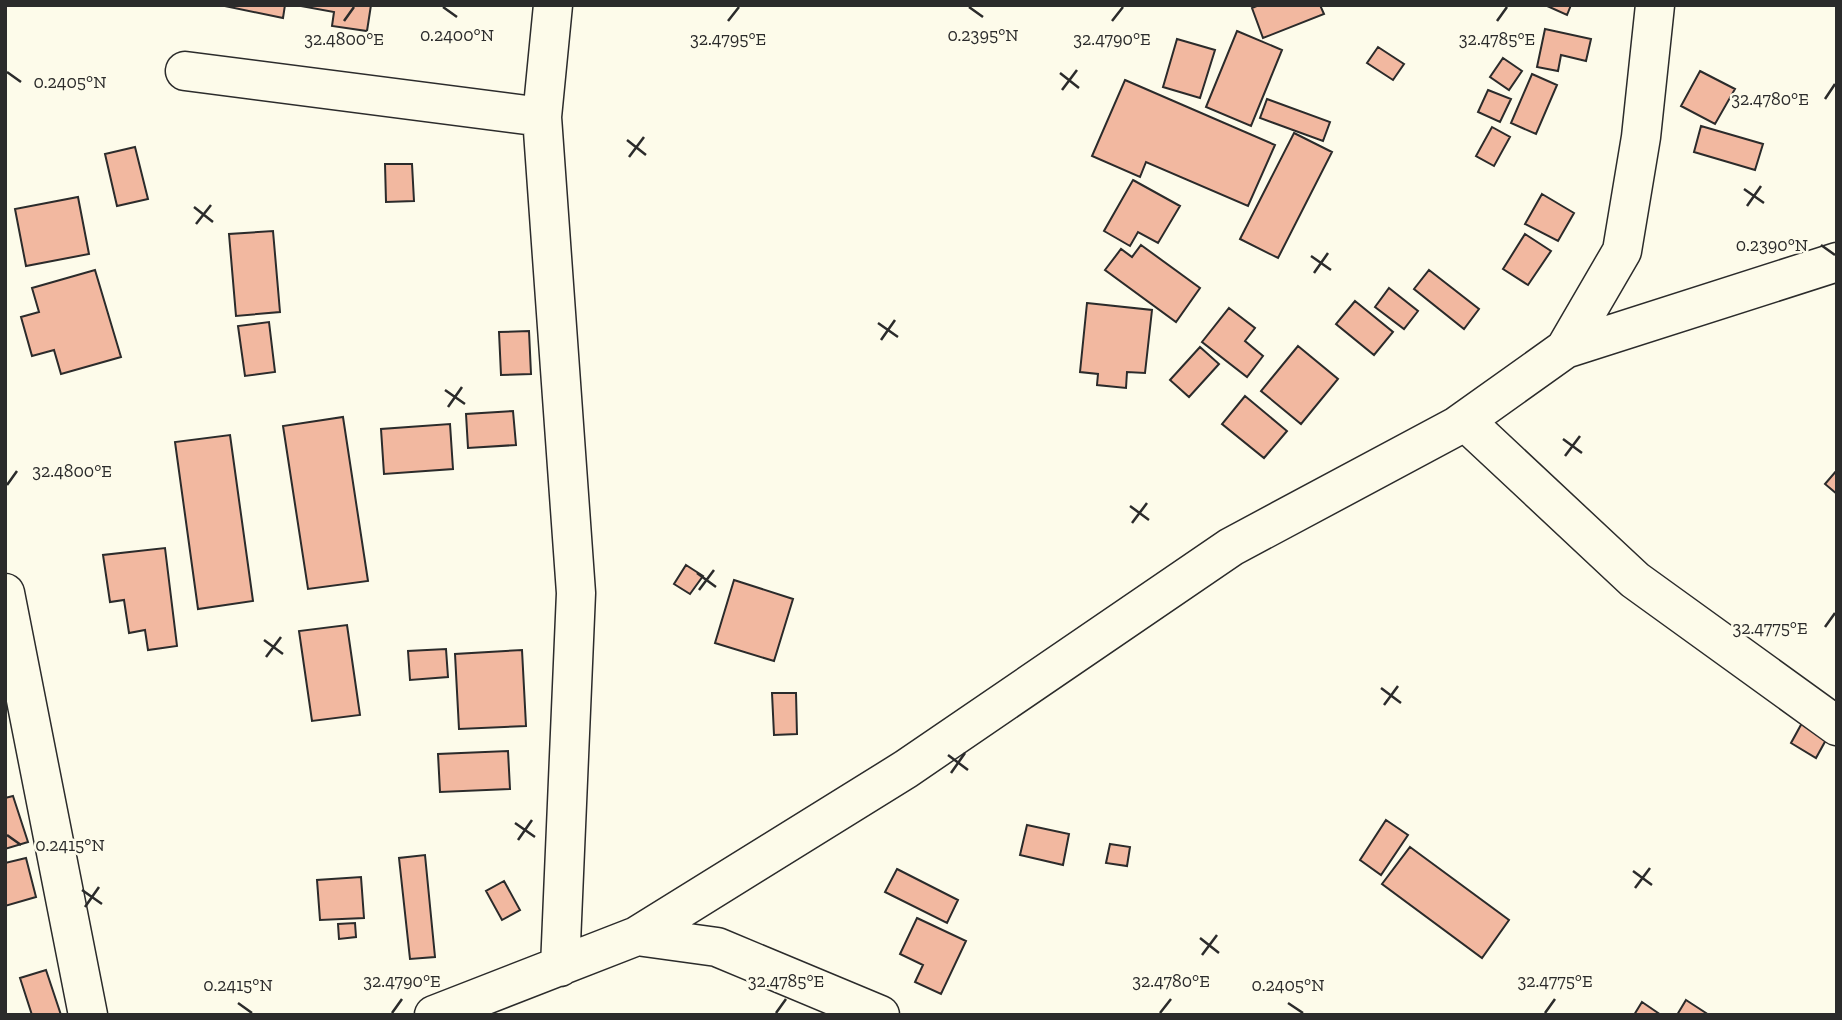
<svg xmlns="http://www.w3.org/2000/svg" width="1842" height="1020" viewBox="0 0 1842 1020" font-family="'Zilla Slab',serif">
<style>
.building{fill:#f2b8a0;stroke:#2b2b2b;stroke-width:2}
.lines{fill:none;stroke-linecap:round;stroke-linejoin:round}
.minor-casing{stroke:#2b2b2b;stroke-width:41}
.minor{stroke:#fdfbea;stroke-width:38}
.ticks{fill:none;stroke:#2b2b2b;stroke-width:2.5}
.ticks-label{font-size:18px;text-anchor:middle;fill:#2b2b2b;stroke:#fdfbea;stroke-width:5;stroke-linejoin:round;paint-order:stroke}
</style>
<rect width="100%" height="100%" fill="#fdfbea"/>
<path class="building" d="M 220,5 L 285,5 L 283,18 Z
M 371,5 L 367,31 L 332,26 L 334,12 L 301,6 Z
M 1259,5 L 1320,5 L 1324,14 L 1263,38 L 1252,8 Z
M 1545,5 L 1571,5 L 1567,15 Z
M 1545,29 L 1591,39 L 1586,61 L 1561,55 L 1558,71 L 1537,67 Z
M 1237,31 L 1282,50 L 1251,126 L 1206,107 Z
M 1177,39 L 1215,50 L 1200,98 L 1163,87 Z
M 1378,47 L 1404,64 L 1393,80 L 1367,63 Z
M 1503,58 L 1522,71 L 1509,90 L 1490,77 Z
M 1700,71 L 1735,89 L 1715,124 L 1681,106 Z
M 1532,74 L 1557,85 L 1536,134 L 1511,123 Z
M 1125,80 L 1275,145 L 1248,206 L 1146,162 L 1140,177 L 1092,156 Z
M 1488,90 L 1511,99 L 1500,122 L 1478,112 Z
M 1267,99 L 1330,122 L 1323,141 L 1260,118 Z
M 1701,126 L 1763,144 L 1755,170 L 1694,152 Z
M 1492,127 L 1510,137 L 1494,166 L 1476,156 Z
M 1294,133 L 1332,152 L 1278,258 L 1240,239 Z
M 135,147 L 148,199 L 117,206 L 105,154 Z
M 385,164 L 412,164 L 414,201 L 386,202 Z
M 1133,180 L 1180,206 L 1158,243 L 1138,232 L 1130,246 L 1104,231 Z
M 1542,194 L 1574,213 L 1558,241 L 1525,224 Z
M 78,197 L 89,254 L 26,266 L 15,209 Z
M 273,231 L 280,312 L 236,316 L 229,234 Z
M 1525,234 L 1551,251 L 1528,285 L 1503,269 Z
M 1141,245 L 1200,288 L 1176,322 L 1105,270 L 1121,249 L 1132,257 Z
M 95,270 L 121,357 L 61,374 L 54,350 L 32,356 L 21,317 L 39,312 L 32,288 Z
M 1429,270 L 1479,309 L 1464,329 L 1414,289 Z
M 1389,288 L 1418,311 L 1404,329 L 1375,307 Z
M 1355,301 L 1393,332 L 1374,355 L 1336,324 Z
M 1087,303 L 1152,310 L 1145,373 L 1127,372 L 1126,388 L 1097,385 L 1098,374 L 1080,372 Z
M 1229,308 L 1255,328 L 1245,341 L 1263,356 L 1247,377 L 1202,342 Z
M 269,322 L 275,372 L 245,376 L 238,326 Z
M 529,331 L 531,374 L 501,375 L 499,332 Z
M 1298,346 L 1338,379 L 1301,424 L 1261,391 Z
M 1200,347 L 1219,364 L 1189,397 L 1170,380 Z
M 1245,396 L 1287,431 L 1264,458 L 1222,424 Z
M 513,411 L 516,445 L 468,448 L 466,414 Z
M 343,417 L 368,581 L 308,589 L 283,426 Z
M 450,424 L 453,469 L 384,474 L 381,429 Z
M 230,435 L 253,601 L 198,609 L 175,442 Z
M 1837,470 L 1837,494 L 1825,484 Z
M 165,548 L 177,646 L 148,650 L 145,630 L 129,633 L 124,600 L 110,602 L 103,555 Z
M 686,565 L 703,576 L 690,594 L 674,584 Z
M 734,580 L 793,599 L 774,661 L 715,643 Z
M 347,625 L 360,715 L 312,721 L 299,631 Z
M 446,649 L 448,677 L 410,680 L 408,651 Z
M 522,650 L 526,726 L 459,729 L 455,654 Z
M 772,693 L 796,693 L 797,734 L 774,735 Z
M 1802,723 L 1827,738 L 1816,758 L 1791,743 Z
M 508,751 L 510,789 L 440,792 L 438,754 Z
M 13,796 L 28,842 L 5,849 L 5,798 Z
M 1386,820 L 1408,835 L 1381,875 L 1360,860 Z
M 1027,825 L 1069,834 L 1063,865 L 1020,855 Z
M 1110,844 L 1130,847 L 1127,866 L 1106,863 Z
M 1410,847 L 1509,920 L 1482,958 L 1382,884 Z
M 425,855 L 435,957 L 410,959 L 399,858 Z
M 26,858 L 36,897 L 5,906 L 5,863 Z
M 897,869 L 958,900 L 947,923 L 885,892 Z
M 361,877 L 364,918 L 320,920 L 317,880 Z
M 504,881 L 520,910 L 502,920 L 486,891 Z
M 917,918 L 966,941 L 941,994 L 915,982 L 923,965 L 900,954 Z
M 355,923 L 356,937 L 339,939 L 338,924 Z
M 46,970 L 61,1015 L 32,1015 L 20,978 Z
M 1686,1000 L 1709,1015 L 1677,1015 Z
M 1642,1002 L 1661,1015 L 1634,1015 Z"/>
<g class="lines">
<g class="minor-casing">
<path id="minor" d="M 553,5 L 542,117 L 576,593 L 560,967
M 185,71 L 542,117
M 1565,349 L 1622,251 L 1641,137 L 1655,5
M 1465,421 L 1635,580 L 1837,726
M 5,593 L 88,1015
M 637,936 L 717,947 L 880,1015
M 434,1015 L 637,936 L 906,769 L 1231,547 L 1457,426 L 1565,349 L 1837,262"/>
</g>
<use href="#minor" class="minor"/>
</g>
<path class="ticks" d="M 443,7 L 457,17M 969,7 L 983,17M 344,21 L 354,7M 728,21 L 739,7M 1112,21 L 1123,7M 1497,21 L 1507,7M 7,72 L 21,82M 1060,73 L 1079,88M 1062,90 L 1077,70M 1825,99 L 1835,84M 627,140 L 646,155M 629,157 L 644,137M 1744,189 L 1764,203M 1747,206 L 1761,186M 194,207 L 213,222M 196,224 L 211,205M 1821,245 L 1835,255M 1311,256 L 1331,270M 1314,273 L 1328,253M 878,323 L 898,337M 881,340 L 895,320M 445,390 L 465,404M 448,407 L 462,387M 1563,439 L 1582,453M 1565,456 L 1580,436M 7,485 L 17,471M 1130,506 L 1149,520M 1132,523 L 1147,503M 697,573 L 716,587M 699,590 L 714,570M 1825,627 L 1835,613M 264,640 L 283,654M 266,657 L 281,637M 1381,688 L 1401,703M 1384,705 L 1398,686M 948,755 L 968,770M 951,773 L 965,753M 515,823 L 535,837M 7,835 L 21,845M 518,840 L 532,820M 1633,871 L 1652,885M 1635,888 L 1650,868M 82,890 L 102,904M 85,907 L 99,887M 1200,938 L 1219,953M 1202,955 L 1217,935M 238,1003 L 252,1013M 1288,1003 L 1303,1013M 392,1013 L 402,999M 776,1013 L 786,999M 1160,1013 L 1171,999M 1545,1013 L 1555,999"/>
<g class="ticks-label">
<text x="457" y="41">0.2400°N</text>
<text x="983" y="41">0.2395°N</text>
<text x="1112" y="45">32.4790°E</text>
<text x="1497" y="45">32.4785°E</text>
<text x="344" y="45">32.4800°E</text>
<text x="728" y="45">32.4795°E</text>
<text x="70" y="88">0.2405°N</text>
<text x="1770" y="105">32.4780°E</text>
<text x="1772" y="251">0.2390°N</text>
<text x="72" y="477">32.4800°E</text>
<text x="1770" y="634">32.4775°E</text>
<text x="70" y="851">0.2415°N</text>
<text x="402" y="987">32.4790°E</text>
<text x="786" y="987">32.4785°E</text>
<text x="1171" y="987">32.4780°E</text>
<text x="1555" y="987">32.4775°E</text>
<text x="238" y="991">0.2415°N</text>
<text x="1288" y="991">0.2405°N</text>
</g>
<rect width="1842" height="1020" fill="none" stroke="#2b2b2b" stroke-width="14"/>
</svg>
